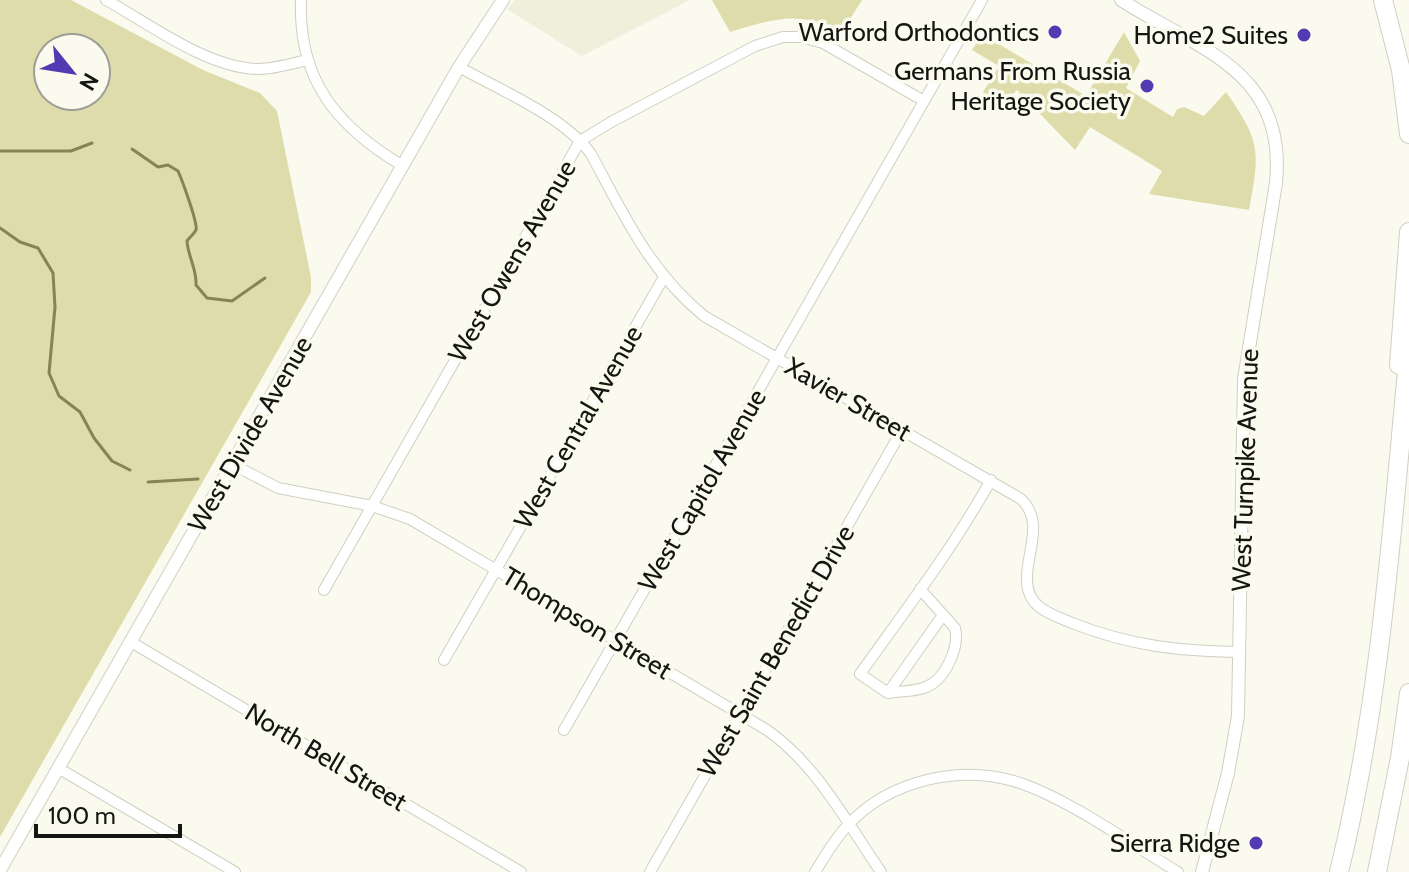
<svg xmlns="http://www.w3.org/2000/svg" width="1409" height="872" viewBox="0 0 1409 872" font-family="Cabin,sans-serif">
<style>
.built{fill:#f0efdc}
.green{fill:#dfdcac;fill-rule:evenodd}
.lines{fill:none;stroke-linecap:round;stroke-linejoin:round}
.stream{stroke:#868355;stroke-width:3}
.minor-casing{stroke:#cfcfc4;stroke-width:12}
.tertiary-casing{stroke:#cfcfc4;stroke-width:14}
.motorway-casing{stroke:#cfcfc4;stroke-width:20}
.minor{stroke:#fff;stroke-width:10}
.tertiary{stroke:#fff;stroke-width:12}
.motorway{stroke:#fff;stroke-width:18}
.poi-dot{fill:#503bb3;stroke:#fafaee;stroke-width:3}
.labels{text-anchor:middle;stroke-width:7;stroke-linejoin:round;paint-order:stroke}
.poi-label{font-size:26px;fill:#151511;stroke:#fafaee;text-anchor:end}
.street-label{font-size:26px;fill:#151511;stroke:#fafaee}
</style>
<rect width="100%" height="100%" fill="#fafaee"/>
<path class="built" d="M 515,0 L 690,0 L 582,56 L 507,9 Z"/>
<path class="green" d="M 0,0 L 71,0 L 203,70 L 260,93 L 277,111 L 311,277 L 311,292 L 0,837 ZM 48,48 L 96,48 L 96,96 L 48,96 Z
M 712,0 L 862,0 L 843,30 C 794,11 778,18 730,32 Z
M 1124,32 L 1140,61 L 1126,88 L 1173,117 L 1177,109 L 1184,107 L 1204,116 L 1226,92 C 1261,142 1260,151 1249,210 L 1149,194 L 1162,171 L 1090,127 L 1075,150 L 1017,90 L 999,109 L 983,92 L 999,66 L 972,50 L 982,34 L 1086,96 Z"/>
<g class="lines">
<path class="stream" d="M 132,149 L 158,167 L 168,165 L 178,171 C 182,180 198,223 196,230 C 194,234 190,237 187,241 C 188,257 197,269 196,285 L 207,298 L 232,301 L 265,278
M 0,151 L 71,151 L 92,143
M 0,228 L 20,242 L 38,248 L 53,273 L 55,307 L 49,373 L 59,396 L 80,412 L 94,438 L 112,461 L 130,470
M 148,482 L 198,479"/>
<g class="minor-casing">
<path id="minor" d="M 106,0 C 150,24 207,68 258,69 C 274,69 291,64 307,60
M 301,0 C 298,80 337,127 403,166
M 459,67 C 498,89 565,117 591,154 C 624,215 649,271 704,316 L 1021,499 C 1045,522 1026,553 1027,580 C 1027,608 1051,614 1072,623 C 1131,646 1178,651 1240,652
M 232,464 L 278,488 L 372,506 L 410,519 L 767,730 C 817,765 847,823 881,872
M 920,589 L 955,628 C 960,647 945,680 926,687 C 915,692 899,691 888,693 L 860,674 C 905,611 953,548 991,480
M 324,590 L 580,141 L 611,122 L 755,46 L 783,37 L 801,37 L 823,43 L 924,101
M 131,642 L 521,872
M 444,660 L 664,277
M 888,693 L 943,615
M 564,730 L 982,0
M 58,768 L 235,872
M 650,872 L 902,430
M 815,872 C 825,856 834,840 847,826 C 890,779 963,763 1023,784 C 1073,802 1131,844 1178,872"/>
</g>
<g class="tertiary-casing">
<path id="tertiary" d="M 1121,0 C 1199,50 1287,70 1276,183 L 1244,379 L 1238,716 L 1228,773 L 1202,872
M 0,870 L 459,67 L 503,0"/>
</g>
<g class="motorway-casing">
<path id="motorway" d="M 1383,0 L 1401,70 L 1409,134
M 1399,365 L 1409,232
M 1339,872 C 1381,701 1392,525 1409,350
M 1377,872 L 1400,758 L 1409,693"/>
</g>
<use href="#minor" class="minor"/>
<use href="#tertiary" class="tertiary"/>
<use href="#motorway" class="motorway"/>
</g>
<g class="poi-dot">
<circle cx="1055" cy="32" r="8"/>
<circle cx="1304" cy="35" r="8"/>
<circle cx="1147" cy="86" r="8"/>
<circle cx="1256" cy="843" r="8"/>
</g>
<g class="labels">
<g class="poi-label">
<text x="1039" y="41">Warford Orthodontics</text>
<text x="1288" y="44">Home2 Suites</text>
<text x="1131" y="80">Germans From Russia<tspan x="1131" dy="30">Heritage Society</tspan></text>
<text x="1240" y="852">Sierra Ridge</text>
</g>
<g class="street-label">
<text transform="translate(512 261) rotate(-60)" y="9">West Owens Avenue</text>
<text transform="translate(848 399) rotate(30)" y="9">Xavier Street</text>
<text transform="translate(578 427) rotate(-60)" y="9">West Central Avenue</text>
<text transform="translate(250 434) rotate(-60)" y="9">West Divide Avenue</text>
<text transform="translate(1245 470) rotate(-88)" y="9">West Turnpike Avenue</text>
<text transform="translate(702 490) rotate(-60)" y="9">West Capitol Avenue</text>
<text transform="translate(587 623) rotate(31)" y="9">Thompson Street</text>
<text transform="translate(776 651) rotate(-60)" y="9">West Saint Benedict Drive</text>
<text transform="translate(326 757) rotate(31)" y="9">North Bell Street</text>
</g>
</g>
<g transform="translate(72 72) rotate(120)"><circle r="38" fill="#fafaee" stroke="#9e9e96" stroke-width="2"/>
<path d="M0-6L14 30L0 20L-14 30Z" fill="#503bb3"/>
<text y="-12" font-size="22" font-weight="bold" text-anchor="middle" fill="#151511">N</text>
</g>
<path d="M36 824v12h144v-12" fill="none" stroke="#151511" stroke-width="4"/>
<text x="48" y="824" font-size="24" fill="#151511" stroke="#fafaee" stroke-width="6" paint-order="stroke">100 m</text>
</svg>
